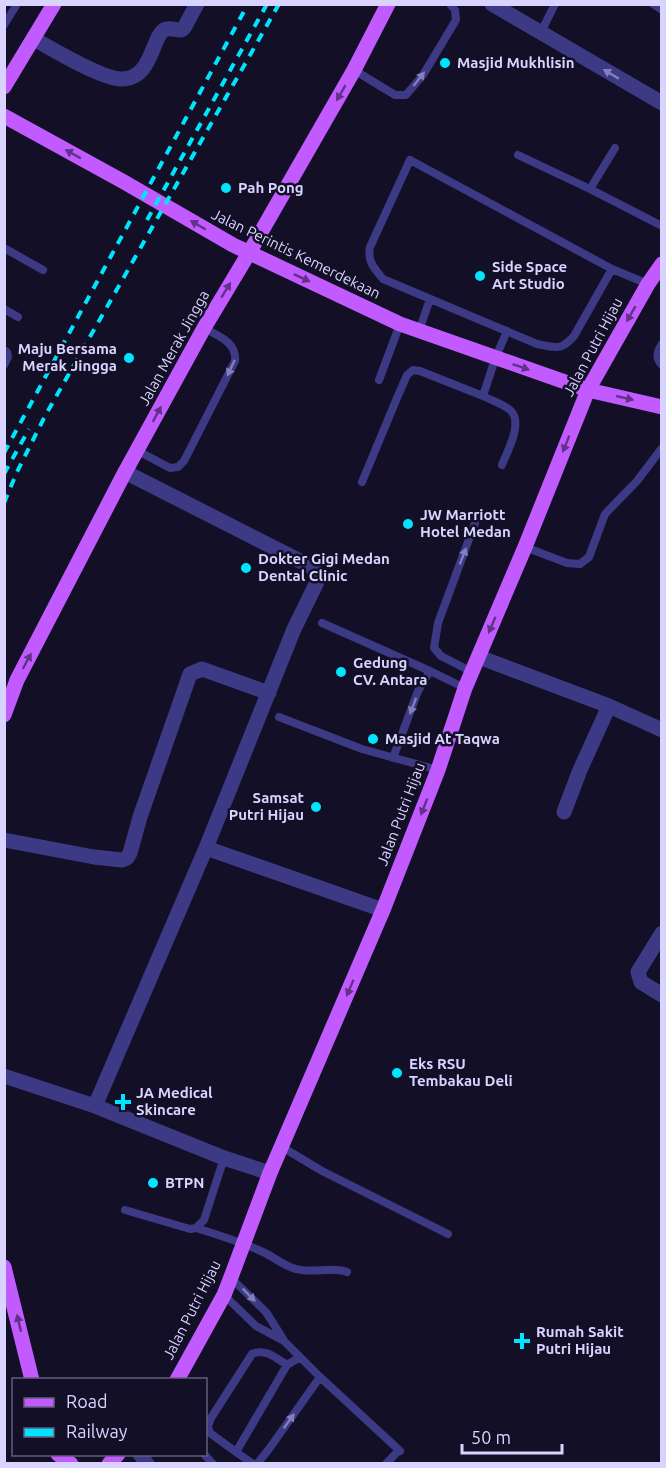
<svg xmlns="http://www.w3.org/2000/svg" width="666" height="1468" viewBox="0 0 666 1468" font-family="Ubuntu,sans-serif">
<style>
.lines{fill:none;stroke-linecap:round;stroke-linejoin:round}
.lane{stroke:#3d3a85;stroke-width:8}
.street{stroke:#3d3a85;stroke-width:15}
.primary{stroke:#c25bff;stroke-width:15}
.rail{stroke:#00e5ff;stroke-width:4;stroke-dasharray:9 8;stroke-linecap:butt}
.oneway{fill:#837fbc}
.oneway2{fill:#623188}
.poi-dot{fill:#00e5ff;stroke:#130f26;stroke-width:2}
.labels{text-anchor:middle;stroke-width:5;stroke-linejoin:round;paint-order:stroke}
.poi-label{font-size:15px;font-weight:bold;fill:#d9d4ff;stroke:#130f26;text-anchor:start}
.street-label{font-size:15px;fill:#d9d4ff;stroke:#130f26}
</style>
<rect width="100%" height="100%" fill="#130f26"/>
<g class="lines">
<path class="lane" d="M 653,4 L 662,10
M 4,25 L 17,4
M 541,32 L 555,4
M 354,70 L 395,95 L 406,95 L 423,75 L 456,20 L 455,10 L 450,4
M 518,155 L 590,189 L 662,226
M 590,189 L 615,148
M 4,248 L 43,270
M 612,269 L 574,336 C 560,352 555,347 537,344 L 383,279 C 374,268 367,261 370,247 L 410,160 L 612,269 L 648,284
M 4,309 L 18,317
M 419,331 L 430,299
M 662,344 C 657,351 655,358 662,365
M 4,350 L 7,352 L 8,357 L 4,365
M 379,380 L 400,324
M 138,451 L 170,468 L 178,467 L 184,461 L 235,361 C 237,342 218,336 204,328
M 502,465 C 507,452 524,422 510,410 C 503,404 491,400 483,396 L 495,359 L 507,331
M 362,482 L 397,398 L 407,375 L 413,370 L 420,371 L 483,396
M 525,547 L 567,563 L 580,564 L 589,557 L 605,514 L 637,481 L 662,448
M 322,623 L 430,671
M 472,672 L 441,656 L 434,648 L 438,623 L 475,523
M 279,717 L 362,749 L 438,770
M 393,758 L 418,691 L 430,671 L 465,688
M 282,1147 L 322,1171 L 448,1234
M 125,1210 L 190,1229 L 196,1228 L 204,1220 L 224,1158
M 196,1228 C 219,1235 241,1242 263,1252 C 274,1257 284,1266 296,1269 C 312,1274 331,1266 347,1272
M 231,1278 L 266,1312 L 283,1339
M 224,1295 L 256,1326 L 284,1341 L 320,1377 L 400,1451
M 236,1452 L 210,1433 L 208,1426 L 211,1418 L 252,1354 C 265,1348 276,1358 287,1365
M 204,1454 L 213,1464
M 253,1464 L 236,1452 L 287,1365 L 300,1357
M 257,1464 L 269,1449 L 320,1377
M 386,1464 L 399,1450"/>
<path class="street" d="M 492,4 L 662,103
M 34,39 C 52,49 103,80 122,79 C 143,79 149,59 156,42 C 158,37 160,33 164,30 C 169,27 175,30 181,30 L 184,28 L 197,4
M 479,657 L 609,706 L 662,730
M 564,812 L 580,770 L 609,706
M 4,840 L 94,857 L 122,860 L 127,858 L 130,853 L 140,817 L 190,674 L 202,669 L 269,693
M 206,848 L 383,910
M 662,933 L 638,972 L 641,982 L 662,995
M 4,1076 L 95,1106 L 224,1158 L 270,1173
M 95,1106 L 206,848 L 294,629 L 317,582 C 318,573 316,570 308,565 L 125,472
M 140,1454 L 147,1464"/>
<path class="primary" d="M 4,87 L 54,4
M 4,116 L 124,182 L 233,245 L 400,324 L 588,390 L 662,407
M 4,715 L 17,680 L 125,472 L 204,328 L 249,253 L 354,70 L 388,4
M 4,1267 L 32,1380
M 177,1380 L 224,1295 L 231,1277 L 270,1173 L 383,910 L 438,770 L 465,688 L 525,547 L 588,390 L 648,284 L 662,264
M 58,1454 L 71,1464
M 109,1464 L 118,1454"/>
<path class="rail" d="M 147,220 L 267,4
M 4,453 L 248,4
M 4,474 L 29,429
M 4,503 L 17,472 L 45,416 L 279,4"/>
</g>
<defs><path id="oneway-solid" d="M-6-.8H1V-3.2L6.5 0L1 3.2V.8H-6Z" transform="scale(1.5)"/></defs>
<g class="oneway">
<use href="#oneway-solid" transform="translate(611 74) rotate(-149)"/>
<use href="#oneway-solid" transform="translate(419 79) rotate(-52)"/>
<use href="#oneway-solid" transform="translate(231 368) rotate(115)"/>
<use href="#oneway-solid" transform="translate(463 556) rotate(-69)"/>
<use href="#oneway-solid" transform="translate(413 706) rotate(111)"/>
<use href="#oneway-solid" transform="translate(249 1295) rotate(45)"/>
<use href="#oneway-solid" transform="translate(289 1421) rotate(-54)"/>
</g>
<g class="oneway2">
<use href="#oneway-solid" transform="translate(341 93) rotate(120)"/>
<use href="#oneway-solid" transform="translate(73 154) rotate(-151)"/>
<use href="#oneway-solid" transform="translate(198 225) rotate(-150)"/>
<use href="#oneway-solid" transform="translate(302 278) rotate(25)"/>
<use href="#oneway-solid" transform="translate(226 290) rotate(-59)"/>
<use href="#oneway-solid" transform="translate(631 314) rotate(120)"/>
<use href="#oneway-solid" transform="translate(521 367) rotate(19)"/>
<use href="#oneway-solid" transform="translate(625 398) rotate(13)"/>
<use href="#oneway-solid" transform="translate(157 414) rotate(-62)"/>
<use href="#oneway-solid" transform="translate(566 444) rotate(112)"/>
<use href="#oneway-solid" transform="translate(492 625) rotate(113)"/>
<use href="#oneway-solid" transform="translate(27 661) rotate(-62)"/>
<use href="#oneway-solid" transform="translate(424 807) rotate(111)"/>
<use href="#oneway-solid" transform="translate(350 988) rotate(113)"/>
<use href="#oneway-solid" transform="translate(19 1323) rotate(-103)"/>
</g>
<g class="poi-dot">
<circle cx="445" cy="63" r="6"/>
<circle cx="226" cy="188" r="6"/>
<circle cx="480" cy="276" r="6"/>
<circle cx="129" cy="358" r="6"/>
<circle cx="408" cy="524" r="6"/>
<circle cx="246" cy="568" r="6"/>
<circle cx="341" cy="672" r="6"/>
<circle cx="373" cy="739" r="6"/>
<circle cx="316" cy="807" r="6"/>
<circle cx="397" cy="1073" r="6"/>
<path d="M120 1093h6v6h6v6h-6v6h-6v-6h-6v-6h6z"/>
<circle cx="153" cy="1183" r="6"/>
<path d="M519 1332h6v6h6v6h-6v6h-6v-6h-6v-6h6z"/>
</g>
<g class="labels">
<g class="poi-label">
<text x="457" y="68">Masjid Mukhlisin</text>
<text x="238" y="193">Pah Pong</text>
<text x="492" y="272">Side Space<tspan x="492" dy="17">Art Studio</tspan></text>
<text x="117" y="354" text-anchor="end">Maju Bersama<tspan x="117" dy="17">Merak Jingga</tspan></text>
<text x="420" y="520">JW Marriott<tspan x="420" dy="17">Hotel Medan</tspan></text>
<text x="258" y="564">Dokter Gigi Medan<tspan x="258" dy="17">Dental Clinic</tspan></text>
<text x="353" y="668">Gedung<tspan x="353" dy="17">CV. Antara</tspan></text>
<text x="385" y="744">Masjid At Taqwa</text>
<text x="304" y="803" text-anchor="end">Samsat<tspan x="304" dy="17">Putri Hijau</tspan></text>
<text x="409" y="1069">Eks RSU<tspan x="409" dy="17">Tembakau Deli</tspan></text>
<text x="136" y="1098">JA Medical<tspan x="136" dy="17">Skincare</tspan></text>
<text x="165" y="1188">BTPN</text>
<text x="536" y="1337">Rumah Sakit<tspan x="536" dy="17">Putri Hijau</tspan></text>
</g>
<g class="street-label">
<text transform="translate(296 254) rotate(26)" y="5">Jalan Perintis Kemerdekaan</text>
<text transform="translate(593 347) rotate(-62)" y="5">Jalan Putri Hijau</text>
<text transform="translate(174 348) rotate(-61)" y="5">Jalan Merak Jingga</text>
<text transform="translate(401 814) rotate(-69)" y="5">Jalan Putri Hijau</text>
<text transform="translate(192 1310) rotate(-63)" y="5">Jalan Putri Hijau</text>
</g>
</g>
<rect width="666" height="1468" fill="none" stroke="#d9d4ff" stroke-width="12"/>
<rect x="12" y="1378" width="195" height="78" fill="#130f26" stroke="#625e7d" stroke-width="1.5"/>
<rect x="24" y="1398" width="30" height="9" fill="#c25bff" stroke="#625e7d" stroke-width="1.5"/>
<text x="66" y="1408" font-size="18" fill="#d9d4ff">Road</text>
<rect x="24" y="1428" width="30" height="9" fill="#00e5ff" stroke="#625e7d" stroke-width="1.5"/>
<text x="66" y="1438" font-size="18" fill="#d9d4ff">Railway</text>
<path d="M462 1444v9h100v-9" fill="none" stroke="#d9d4ff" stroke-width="3"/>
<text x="471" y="1444" font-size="18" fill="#d9d4ff" stroke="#130f26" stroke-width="4.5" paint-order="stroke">50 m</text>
</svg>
